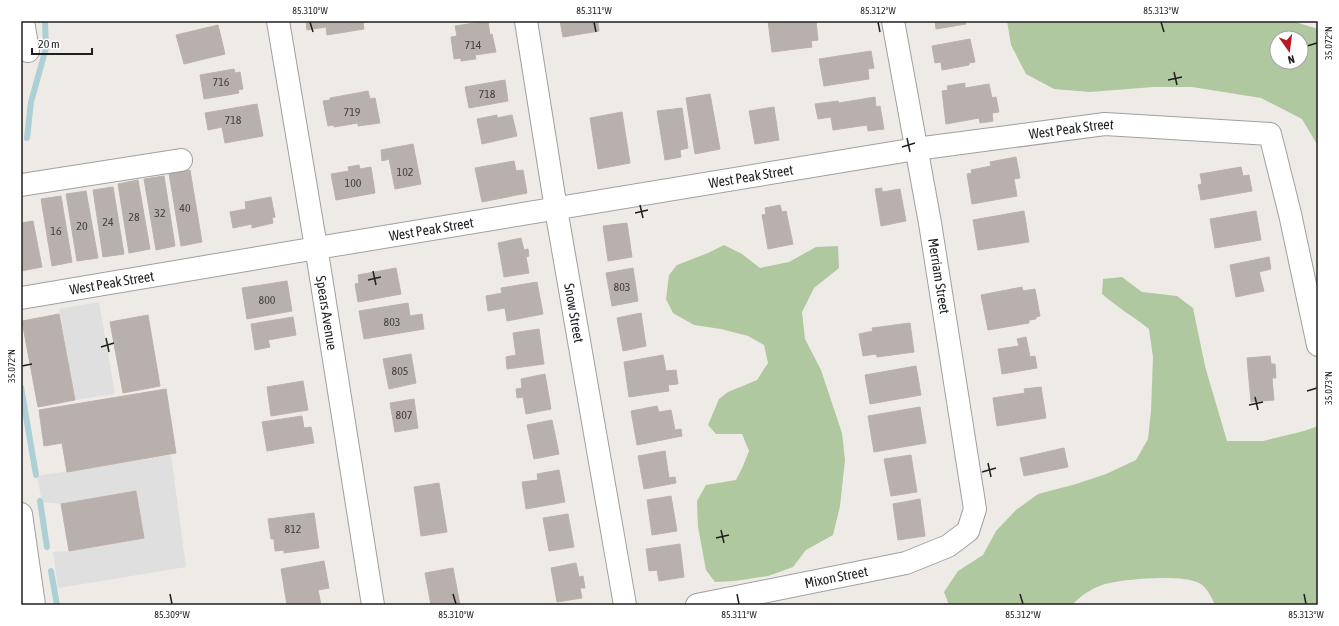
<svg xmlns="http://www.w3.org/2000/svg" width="1339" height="626" viewBox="0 0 1339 626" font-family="'Asap Condensed',sans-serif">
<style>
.forest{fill:#afc8a0;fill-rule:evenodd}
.parking{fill:#dfdfdf}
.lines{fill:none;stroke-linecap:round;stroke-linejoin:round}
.stream{stroke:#acd0d6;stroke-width:6}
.building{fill:#b7b0ac;stroke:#beb1aa}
.minor-casing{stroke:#a0a0a0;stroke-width:24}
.minor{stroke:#fff;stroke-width:22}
.ticks{fill:none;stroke:#1f1f1f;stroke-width:1.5}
.labels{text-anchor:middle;stroke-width:3;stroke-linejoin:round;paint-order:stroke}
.number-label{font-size:12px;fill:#454342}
.street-label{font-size:14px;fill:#1f1f1f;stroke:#fff}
.neatline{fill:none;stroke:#1f1f1f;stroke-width:1.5}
.ticks-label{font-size:10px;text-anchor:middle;fill:#1f1f1f}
</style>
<rect width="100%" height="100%" fill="#eeebe6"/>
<path class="forest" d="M 1007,21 L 1292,21 L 1318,29 L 1318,146 L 1302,119 L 1261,98 L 1192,87 L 1153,87 L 1090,92 L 1054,89 L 1026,74 L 1011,45 ZM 1277,38 L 1301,38 L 1301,62 L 1277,62 Z
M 724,245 L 742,254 L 760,268 L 789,262 L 816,247 L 838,246 L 839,268 L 814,288 L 802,312 L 805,339 L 821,370 L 842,433 L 845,460 L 840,506 L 833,535 L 806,550 L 793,567 L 768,576 L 735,581 L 715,582 L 706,570 L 698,527 L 697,501 L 706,485 L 736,480 L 743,466 L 749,451 L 742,434 L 716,434 L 708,425 L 719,399 L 728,392 L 757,380 L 768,363 L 764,345 L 748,336 L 721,329 L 694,325 L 673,313 L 666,299 L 669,275 L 677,265 L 708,253 Z
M 1122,277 L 1142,292 L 1177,296 L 1193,308 L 1205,366 L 1227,441 L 1263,441 L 1304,431 L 1318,426 L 1318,605 L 1215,605 C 1213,599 1205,585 1199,583 C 1182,574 1121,579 1102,585 C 1089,590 1082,595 1072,605 L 949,605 L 944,592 L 958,571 L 983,555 L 996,531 L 1016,510 L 1038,494 L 1076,484 L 1106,474 L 1136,460 L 1148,439 L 1151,411 L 1153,357 L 1149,329 C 1134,317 1117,307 1102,294 L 1103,279 Z"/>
<path class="parking" d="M 99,302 L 115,394 L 75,400 L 59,309 Z
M 171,455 L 186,567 L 58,588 L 53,552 L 69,551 L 144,538 L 136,491 L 61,504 L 42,502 L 37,476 Z"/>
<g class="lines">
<path class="stream" d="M 27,138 L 31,102 L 46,48 L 45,21
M 21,387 L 36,475
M 40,501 L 47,547
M 51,571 L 57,605"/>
</g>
<path class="building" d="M 306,21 L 363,21 L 364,29 L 327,35 L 326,27 L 307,30 Z
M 488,21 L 490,35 L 492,34 L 496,52 L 475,55 L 476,59 L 461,61 L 461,58 L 454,59 L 451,37 L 457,36 L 455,26 Z
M 560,21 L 599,21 L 598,22 L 599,31 L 563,37 Z
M 768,21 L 816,21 L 818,40 L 811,41 L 812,47 L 772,52 Z
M 935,21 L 965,21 L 966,24 L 936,29 Z
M 218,25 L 225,54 L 184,64 L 176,35 Z
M 970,39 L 975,62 L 969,63 L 969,65 L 942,70 L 941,62 L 935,63 L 932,46 Z
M 871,51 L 874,68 L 868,69 L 869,79 L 824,86 L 819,59 Z
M 234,69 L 235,73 L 240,72 L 243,89 L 238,90 L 239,93 L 204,99 L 200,75 Z
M 505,80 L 508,101 L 469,108 L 465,87 Z
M 965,83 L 965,88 L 989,84 L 992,98 L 996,97 L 999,112 L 992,113 L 993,121 L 980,123 L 979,118 L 946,124 L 942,91 L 948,90 L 947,86 Z
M 368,91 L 370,99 L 375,98 L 380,123 L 358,126 L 358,123 L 334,127 L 334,125 L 328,126 L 323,101 L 330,100 L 330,98 Z
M 710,94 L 720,149 L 695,154 L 686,98 Z
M 875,97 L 876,107 L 880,106 L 884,129 L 868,131 L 867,125 L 833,130 L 831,117 L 818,119 L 815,104 L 838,101 L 839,103 Z
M 257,104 L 263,136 L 225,143 L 222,127 L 208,130 L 205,113 Z
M 774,107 L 779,140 L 755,144 L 749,111 Z
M 682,108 L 688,148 L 680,150 L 681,157 L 665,160 L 657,111 Z
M 622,112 L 630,163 L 598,169 L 590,118 Z
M 497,115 L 497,118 L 512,115 L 517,136 L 482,144 L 477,119 Z
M 413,144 L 421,184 L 395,189 L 389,159 L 382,161 L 381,150 Z
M 1016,157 L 1020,178 L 1014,179 L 1017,196 L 972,204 L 967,174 L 972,173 L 971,170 L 991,166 L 990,162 Z
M 514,161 L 516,171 L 523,170 L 527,193 L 482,202 L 475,168 Z
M 359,165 L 360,169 L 371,167 L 375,193 L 336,200 L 331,174 L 349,171 L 348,167 Z
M 1241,167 L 1243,176 L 1249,175 L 1252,191 L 1201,200 L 1198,185 L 1202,184 L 1200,174 Z
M 190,170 L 202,242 L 181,246 L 169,173 Z
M 164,176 L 175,246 L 156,250 L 144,179 Z
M 138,180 L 150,249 L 129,253 L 118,184 Z
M 113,187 L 124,254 L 103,257 L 93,190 Z
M 882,188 L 882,192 L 900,189 L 906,221 L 881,226 L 875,189 Z
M 86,191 L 98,258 L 77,261 L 66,194 Z
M 61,196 L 72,262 L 52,266 L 41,199 Z
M 271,197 L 275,217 L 272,218 L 273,223 L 252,228 L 252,224 L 233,228 L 230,212 L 246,209 L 245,202 Z
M 780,205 L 782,212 L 786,211 L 793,244 L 768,249 L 762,215 L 766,214 L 765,208 Z
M 1024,211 L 1029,242 L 978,250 L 973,220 Z
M 1256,211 L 1261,240 L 1215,248 L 1210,219 Z
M 33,221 L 42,267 L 21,271 L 21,223 Z
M 627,223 L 632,257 L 608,261 L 603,226 Z
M 521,238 L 524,250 L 528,249 L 529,256 L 526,257 L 529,273 L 504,277 L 498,243 Z
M 1269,257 L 1271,269 L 1259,272 L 1264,291 L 1236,297 L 1230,265 Z
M 396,268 L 401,294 L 358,302 L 355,284 L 359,283 L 358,275 Z
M 633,268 L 638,301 L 612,306 L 606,273 Z
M 287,281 L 292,311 L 247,319 L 242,288 Z
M 537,282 L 543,314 L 507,321 L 505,308 L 488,311 L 486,296 L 502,293 L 501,288 Z
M 1022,287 L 1023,291 L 1035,289 L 1040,316 L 1036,317 L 1036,319 L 1029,320 L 1029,323 L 988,330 L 981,295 Z
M 408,303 L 410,316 L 422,314 L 424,329 L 364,339 L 359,311 Z
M 641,313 L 646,346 L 623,351 L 617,318 Z
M 59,314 L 75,400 L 38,407 L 22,321 Z
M 148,315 L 160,386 L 123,393 L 110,322 Z
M 293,317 L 296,335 L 268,340 L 270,347 L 255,350 L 251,324 Z
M 910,323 L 914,352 L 877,357 L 876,354 L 863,356 L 859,334 L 873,331 L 872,328 Z
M 539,329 L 544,364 L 507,369 L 506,357 L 516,355 L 513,333 Z
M 1026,337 L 1030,357 L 1035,356 L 1037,368 L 1002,374 L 998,349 L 1019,346 L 1017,339 Z
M 411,354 L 416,383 L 389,389 L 383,359 Z
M 663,355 L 666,371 L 676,370 L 678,384 L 668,385 L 669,391 L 629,397 L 624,362 Z
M 1270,356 L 1271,364 L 1275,364 L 1276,378 L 1272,378 L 1274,400 L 1251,402 L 1247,358 Z
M 916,366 L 921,395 L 870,404 L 865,375 Z
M 545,374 L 551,409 L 526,414 L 523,397 L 517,398 L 516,389 L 522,388 L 521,379 Z
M 303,381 L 308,410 L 271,416 L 267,387 Z
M 1041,387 L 1046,418 L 997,426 L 993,398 L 1025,393 L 1024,389 Z
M 166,389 L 176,453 L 67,472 L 62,443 L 44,446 L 39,410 Z
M 414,399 L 418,428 L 395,432 L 390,403 Z
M 657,406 L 659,412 L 671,410 L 675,430 L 681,429 L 682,436 L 637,445 L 631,411 Z
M 920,407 L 926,443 L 874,452 L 868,416 Z
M 302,416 L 304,428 L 311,427 L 314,443 L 267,451 L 262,422 Z
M 552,420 L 559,454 L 534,459 L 527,425 Z
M 1064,448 L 1068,467 L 1024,476 L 1020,458 Z
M 665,451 L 669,478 L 675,477 L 676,483 L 644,489 L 638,456 Z
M 911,455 L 917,492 L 891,496 L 884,459 Z
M 559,470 L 565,502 L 526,509 L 522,482 L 538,480 L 537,474 Z
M 439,483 L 447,532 L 421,536 L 414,487 Z
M 136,491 L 144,538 L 69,551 L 61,504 Z
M 671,496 L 677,531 L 652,535 L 647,500 Z
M 920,499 L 925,536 L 898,540 L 893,504 Z
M 314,513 L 319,548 L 284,553 L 284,550 L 275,551 L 274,539 L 271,539 L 268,519 Z
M 568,514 L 574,547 L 549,551 L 543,518 Z
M 680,544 L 684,577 L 659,581 L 657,570 L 649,571 L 646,549 Z
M 324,561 L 329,588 L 318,590 L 321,605 L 287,605 L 281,569 Z
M 576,563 L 579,577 L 583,576 L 585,588 L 580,588 L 582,598 L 557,602 L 551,568 Z
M 453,568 L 460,605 L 431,605 L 425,573 Z"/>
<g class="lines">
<g class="minor-casing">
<g id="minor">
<path d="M 23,21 L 28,51"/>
<path id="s1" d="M 278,21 L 319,265 L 373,605"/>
<path id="s2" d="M 526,21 L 556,209 L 625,605"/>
<path d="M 21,185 L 181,160"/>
<path id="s3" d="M 21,298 L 317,248 L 916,149 L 1105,124 L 1270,134 L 1290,214 L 1318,345"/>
<path d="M 21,514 L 34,605"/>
<path id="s4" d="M 697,605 L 906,563 L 948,546 L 968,531 L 975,509 L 930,223 L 893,21"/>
</g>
</g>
<use href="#minor" class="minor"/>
</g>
<path class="ticks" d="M 310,22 L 313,32M 594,22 L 596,32M 878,22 L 880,32M 1161,22 L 1164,32M 1307,46 L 1317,43M 1174,72 L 1177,85M 1168,80 L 1182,77M 907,138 L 910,152M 902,147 L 915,143M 640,205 L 643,218M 635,213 L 648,210M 373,271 L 376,285M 368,280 L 381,277M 106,338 L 109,352M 101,347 L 114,343M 22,366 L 32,364M 1307,391 L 1317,388M 1255,397 L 1258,410M 1249,405 L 1263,402M 988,463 L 991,477M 982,472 L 996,468M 721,530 L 724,543M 716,538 L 729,535M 170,594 L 172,604M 453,594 L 456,604M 737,594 L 739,604M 1020,594 L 1023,604M 1304,594 L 1306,604"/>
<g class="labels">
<g class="number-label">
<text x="473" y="49">714</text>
<text x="221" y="86">716</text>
<text x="487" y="98">718</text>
<text x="352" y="116">719</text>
<text x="233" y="124">718</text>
<text x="405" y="176">102</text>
<text x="353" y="187">100</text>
<text x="185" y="212">40</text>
<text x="160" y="217">32</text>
<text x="134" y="221">28</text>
<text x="108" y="226">24</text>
<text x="82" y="230">20</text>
<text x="56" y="235">16</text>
<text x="622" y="291">803</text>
<text x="267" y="304">800</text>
<text x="392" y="326">803</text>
<text x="400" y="375">805</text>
<text x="404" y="419">807</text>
<text x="293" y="533">812</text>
</g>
<g class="street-label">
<text dy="5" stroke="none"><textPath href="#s3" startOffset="1064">West Peak Street</textPath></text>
<text dy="5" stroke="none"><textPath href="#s3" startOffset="740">West Peak Street</textPath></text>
<text dy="5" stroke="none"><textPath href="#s3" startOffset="416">West Peak Street</textPath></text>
<text transform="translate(939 276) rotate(81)" y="5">Merriam Street</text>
<text dy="5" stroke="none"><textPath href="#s3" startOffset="92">West Peak Street</textPath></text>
<text dy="5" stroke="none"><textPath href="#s1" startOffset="296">Spears Avenue</textPath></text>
<text dy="5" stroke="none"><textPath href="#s2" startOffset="296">Snow Street</textPath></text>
<text dy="5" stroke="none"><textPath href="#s4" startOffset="142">Mixon Street</textPath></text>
</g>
</g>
<rect width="1339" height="626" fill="none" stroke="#ffffff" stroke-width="44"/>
<g transform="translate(1289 50) rotate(166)"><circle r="19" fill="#ffffff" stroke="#a5a5a5"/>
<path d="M0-3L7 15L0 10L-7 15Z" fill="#b51925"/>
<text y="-6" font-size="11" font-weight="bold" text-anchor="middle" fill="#1f1f1f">N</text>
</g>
<path d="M32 48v6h60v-6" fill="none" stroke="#1f1f1f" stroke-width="2"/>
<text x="38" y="48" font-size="12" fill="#1f1f1f" stroke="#ffffff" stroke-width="3" paint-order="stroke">20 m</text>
<rect x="22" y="22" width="1295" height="582" class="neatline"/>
<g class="ticks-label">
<text x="310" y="14">85.310°W</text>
<text x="594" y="14">85.311°W</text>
<text x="878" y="14">85.312°W</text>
<text x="1161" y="14">85.313°W</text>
<text transform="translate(1328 43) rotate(-90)" y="4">35.072°N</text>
<text transform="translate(11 366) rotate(-90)" y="4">35.072°N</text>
<text transform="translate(1328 388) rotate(-90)" y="4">35.073°N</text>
<text x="172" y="618">85.309°W</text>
<text x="456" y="618">85.310°W</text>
<text x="739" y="618">85.311°W</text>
<text x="1023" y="618">85.312°W</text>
<text x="1306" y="618">85.313°W</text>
</g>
</svg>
